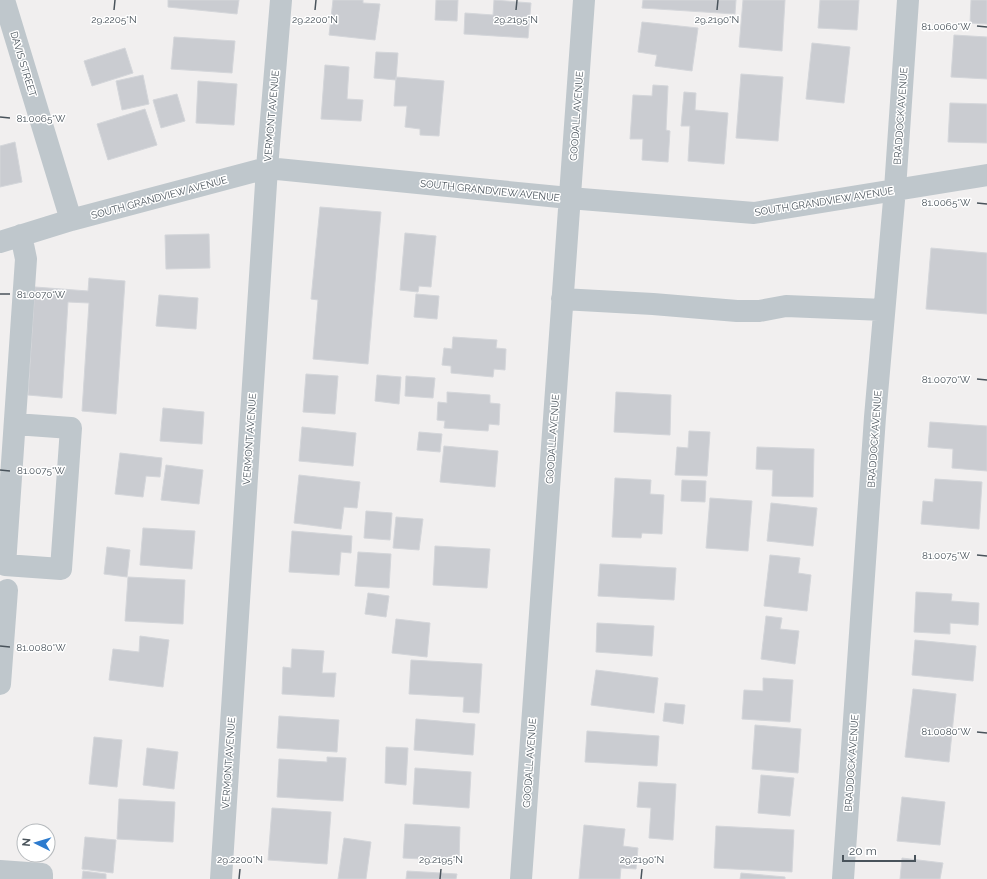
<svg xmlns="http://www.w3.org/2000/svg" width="987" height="879" viewBox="0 0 987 879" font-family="Raleway,sans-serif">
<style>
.building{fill:#caccd1;stroke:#d4d6da}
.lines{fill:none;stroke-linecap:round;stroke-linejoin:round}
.minor{stroke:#bfc7cc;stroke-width:22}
.ticks{fill:none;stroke:#49535b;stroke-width:1.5}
.labels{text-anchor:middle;stroke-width:3;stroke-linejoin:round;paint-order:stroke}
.street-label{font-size:10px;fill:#49535b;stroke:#fff}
.ticks-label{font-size:10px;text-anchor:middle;fill:#49535b;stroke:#fff;stroke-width:3;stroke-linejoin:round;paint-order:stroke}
</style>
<rect width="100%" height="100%" fill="#f1efef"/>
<path class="building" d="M 168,0 L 239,0 L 237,14 L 168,7 Z
M 333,0 L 363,0 L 363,3 L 380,4 L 375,40 L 329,35 Z
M 436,0 L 458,0 L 457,21 L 435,20 Z
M 494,0 L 531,3 L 528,38 L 464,34 L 465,13 L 493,15 Z
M 643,0 L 736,0 L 735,14 L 642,8 Z
M 743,0 L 785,0 L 782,51 L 739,47 Z
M 820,0 L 859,0 L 857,30 L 818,28 Z
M 971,0 L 987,0 L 987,24 L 970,23 Z
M 642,22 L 698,28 L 692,71 L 655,66 L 657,55 L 638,52 Z
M 954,35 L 987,37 L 987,79 L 951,77 Z
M 174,37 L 235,41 L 232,73 L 171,69 Z
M 812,43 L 850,47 L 844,103 L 806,99 Z
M 125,48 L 133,73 L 92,86 L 84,61 Z
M 376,52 L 398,53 L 396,80 L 374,78 Z
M 325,65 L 349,67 L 347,99 L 363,100 L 361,121 L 321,119 Z
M 741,74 L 783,77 L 778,141 L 736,138 Z
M 143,75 L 149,104 L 122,110 L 116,81 Z
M 396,77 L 444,81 L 439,136 L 420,135 L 420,129 L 405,127 L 407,106 L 394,106 Z
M 198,81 L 237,84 L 234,125 L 196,123 Z
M 653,85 L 668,86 L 666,130 L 670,131 L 668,162 L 642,160 L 643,139 L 630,139 L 633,95 L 652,96 Z
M 684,92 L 696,93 L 695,110 L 728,113 L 724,164 L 688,161 L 690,126 L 681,126 Z
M 177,94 L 185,121 L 161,128 L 153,100 Z
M 950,103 L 987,104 L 987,143 L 948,142 Z
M 145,109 L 157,145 L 108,160 L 97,124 Z
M 15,142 L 22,182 L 0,187 L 0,146 Z
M 320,207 L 381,212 L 368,364 L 313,359 L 318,300 L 311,299 Z
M 405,233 L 436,236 L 431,287 L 419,286 L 418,292 L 400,290 Z
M 209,234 L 210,268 L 166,269 L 165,235 Z
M 931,248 L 987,253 L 987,314 L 926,309 Z
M 89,278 L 125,281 L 116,414 L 82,411 L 89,303 L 68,302 L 62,398 L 28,395 L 35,287 L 88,291 Z
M 416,294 L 439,296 L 437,319 L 414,317 Z
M 159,295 L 198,298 L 196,329 L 156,326 Z
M 453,337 L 497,340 L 496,348 L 506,349 L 505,370 L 494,369 L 493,377 L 451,373 L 451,366 L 442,365 L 444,348 L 452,349 Z
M 306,374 L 338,376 L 335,414 L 303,412 Z
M 377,375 L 401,377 L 399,404 L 375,401 Z
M 406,376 L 435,378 L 433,398 L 405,396 Z
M 447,392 L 490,395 L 490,403 L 500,404 L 499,425 L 489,424 L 488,431 L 444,428 L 445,421 L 437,420 L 438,402 L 447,403 Z
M 616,392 L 671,395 L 670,435 L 614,432 Z
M 163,408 L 204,412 L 202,444 L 160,441 Z
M 930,422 L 987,426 L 987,471 L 952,468 L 953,449 L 928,447 Z
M 302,427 L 356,433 L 353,466 L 299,461 Z
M 689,431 L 710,432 L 707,476 L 675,475 L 677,447 L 688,448 Z
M 419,432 L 442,434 L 440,452 L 417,450 Z
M 444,446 L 498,451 L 495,487 L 440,482 Z
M 757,447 L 814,449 L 813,497 L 772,496 L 773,470 L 756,469 Z
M 120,453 L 162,458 L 160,477 L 146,476 L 143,497 L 115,494 Z
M 166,465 L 203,470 L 199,504 L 161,500 Z
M 299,475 L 360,482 L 357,508 L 344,507 L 341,529 L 294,523 Z
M 615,478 L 651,480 L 650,494 L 664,495 L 662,534 L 642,533 L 641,538 L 612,537 Z
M 935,479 L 982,482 L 979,529 L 921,524 L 923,501 L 933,502 Z
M 682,480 L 706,481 L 705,502 L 681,501 Z
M 710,498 L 752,501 L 748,551 L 706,548 Z
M 771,503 L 817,508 L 813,546 L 767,541 Z
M 366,511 L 392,513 L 390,540 L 364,538 Z
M 396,517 L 423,519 L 419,550 L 393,548 Z
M 143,528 L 195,531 L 192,569 L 140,565 Z
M 292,531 L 352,536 L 351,553 L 341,552 L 339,575 L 289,572 Z
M 435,546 L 490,549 L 487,588 L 433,585 Z
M 107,547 L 130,550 L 127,577 L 104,574 Z
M 358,552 L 391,554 L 389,588 L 355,586 Z
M 770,555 L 800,558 L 798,573 L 811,575 L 807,611 L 764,606 Z
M 600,564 L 676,568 L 674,600 L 598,596 Z
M 128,577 L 185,580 L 183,624 L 125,621 Z
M 916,592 L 952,594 L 951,601 L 979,603 L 978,625 L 950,623 L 950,634 L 914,632 Z
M 368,593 L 389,596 L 386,617 L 365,614 Z
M 766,616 L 782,618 L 780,629 L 799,631 L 795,664 L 761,659 Z
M 396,619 L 430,623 L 427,657 L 392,653 Z
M 597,623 L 654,626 L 652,656 L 596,652 Z
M 140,636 L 169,640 L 163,687 L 109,680 L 113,649 L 139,652 Z
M 915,640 L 976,646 L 973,681 L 912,675 Z
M 292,649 L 324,651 L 322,673 L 336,673 L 334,697 L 282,694 L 283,667 L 291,668 Z
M 411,660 L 482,664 L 479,713 L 463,712 L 464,697 L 409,694 Z
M 596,670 L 658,678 L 654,713 L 591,705 Z
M 763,678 L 793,680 L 790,722 L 742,719 L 744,690 L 763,691 Z
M 913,689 L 956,694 L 949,762 L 905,757 Z
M 665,703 L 685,705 L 683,724 L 663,721 Z
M 279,716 L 339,720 L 337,752 L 277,748 Z
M 416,719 L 475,724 L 473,755 L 414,750 Z
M 755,725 L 801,729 L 798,773 L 752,769 Z
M 587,731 L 659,736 L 657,766 L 585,762 Z
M 94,737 L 122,740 L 117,787 L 89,784 Z
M 386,747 L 408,748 L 406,785 L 385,783 Z
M 147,748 L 178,752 L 174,789 L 143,785 Z
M 327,757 L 346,758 L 343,801 L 277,797 L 279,759 L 327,762 Z
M 415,768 L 471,772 L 469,808 L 413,804 Z
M 761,775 L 794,778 L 790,816 L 758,813 Z
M 639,782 L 676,784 L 673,840 L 649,838 L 651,808 L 637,807 Z
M 902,797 L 945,802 L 940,845 L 897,841 Z
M 119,799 L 175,802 L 173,842 L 117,839 Z
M 272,808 L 331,812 L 327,864 L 268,860 Z
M 405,824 L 460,827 L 459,861 L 403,858 Z
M 584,825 L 625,829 L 623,846 L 638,848 L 636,869 L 621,868 L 620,879 L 579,879 Z
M 716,826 L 794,830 L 792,872 L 714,868 Z
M 85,837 L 116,840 L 113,873 L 82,869 Z
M 344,838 L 371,842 L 366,879 L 338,879 Z
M 902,858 L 943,863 L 940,879 L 900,879 Z
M 83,871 L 106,874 L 106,879 L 82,879 Z
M 407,871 L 457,874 L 456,879 L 406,879 Z
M 741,873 L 785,877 L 785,879 L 740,879 Z"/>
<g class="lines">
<path class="minor" d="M 4,0 L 71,220
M 0,242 L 71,220 L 267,168 L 569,198 L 754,213 L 987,175
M 562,299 L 653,304 L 737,311 L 759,311 L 786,306 L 884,310
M 15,424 L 71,428 L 61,569 L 5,565 L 26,259 L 21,235
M 0,684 L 7,590
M 0,871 L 42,874 L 42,879
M 221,879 L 267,168 L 281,0
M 521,879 L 584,0
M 843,879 L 875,417 L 895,189 L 908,0"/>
</g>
<path class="ticks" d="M 114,10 L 115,0M 315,10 L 316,0M 516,10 L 517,0M 717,10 L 718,0M 977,26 L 987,27M 0,117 L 10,118M 977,203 L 987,204M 0,294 L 10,294M 977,379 L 987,380M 0,470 L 10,471M 977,555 L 987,556M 0,646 L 10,647M 977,732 L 987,733M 239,879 L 240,869M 440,879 L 441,869M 641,879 L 642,869"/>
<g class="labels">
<g class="street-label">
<text transform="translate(24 64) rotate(73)" y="4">DAVIS STREET</text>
<text transform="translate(271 116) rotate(-85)" y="4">VERMONT AVENUE</text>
<text transform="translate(576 116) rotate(-86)" y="4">GOODALL AVENUE</text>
<text transform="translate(900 116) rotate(-86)" y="4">BRADDOCK AVENUE</text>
<text transform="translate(490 190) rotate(6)" y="4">SOUTH GRANDVIEW AVENUE</text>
<text transform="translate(159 197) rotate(-15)" y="4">SOUTH GRANDVIEW AVENUE</text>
<text transform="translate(824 201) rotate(-9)" y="4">SOUTH GRANDVIEW AVENUE</text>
<text transform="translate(249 439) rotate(-86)" y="4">VERMONT AVENUE</text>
<text transform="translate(552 439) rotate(-86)" y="4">GOODALL AVENUE</text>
<text transform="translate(874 439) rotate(-86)" y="4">BRADDOCK AVENUE</text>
<text transform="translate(228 763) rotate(-86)" y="4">VERMONT AVENUE</text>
<text transform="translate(529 763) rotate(-86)" y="4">GOODALL AVENUE</text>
<text transform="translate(851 763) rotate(-86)" y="4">BRADDOCK AVENUE</text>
</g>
</g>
<g class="ticks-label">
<text x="114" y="23">29.2205°N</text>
<text x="315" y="23">29.2200°N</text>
<text x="516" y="23">29.2195°N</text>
<text x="717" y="23">29.2190°N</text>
<text x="946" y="30">81.0060°W</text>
<text x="41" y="122">81.0065°W</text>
<text x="946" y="206">81.0065°W</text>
<text x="41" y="298">81.0070°W</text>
<text x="946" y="383">81.0070°W</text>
<text x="41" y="474">81.0075°W</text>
<text x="946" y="559">81.0075°W</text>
<text x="41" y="651">81.0080°W</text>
<text x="946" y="735">81.0080°W</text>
<text x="240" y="863">29.2200°N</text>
<text x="441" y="863">29.2195°N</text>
<text x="642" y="863">29.2190°N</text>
</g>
<g transform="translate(36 843) rotate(275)"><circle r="19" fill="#ffffff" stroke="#b6babd"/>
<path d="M0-3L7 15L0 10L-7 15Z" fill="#2d7bce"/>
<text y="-6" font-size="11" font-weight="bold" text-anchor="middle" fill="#49535b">N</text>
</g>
<path d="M843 855v6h72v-6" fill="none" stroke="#49535b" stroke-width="2"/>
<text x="849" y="855" font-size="12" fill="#49535b" stroke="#ffffff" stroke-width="3" paint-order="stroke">20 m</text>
</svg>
